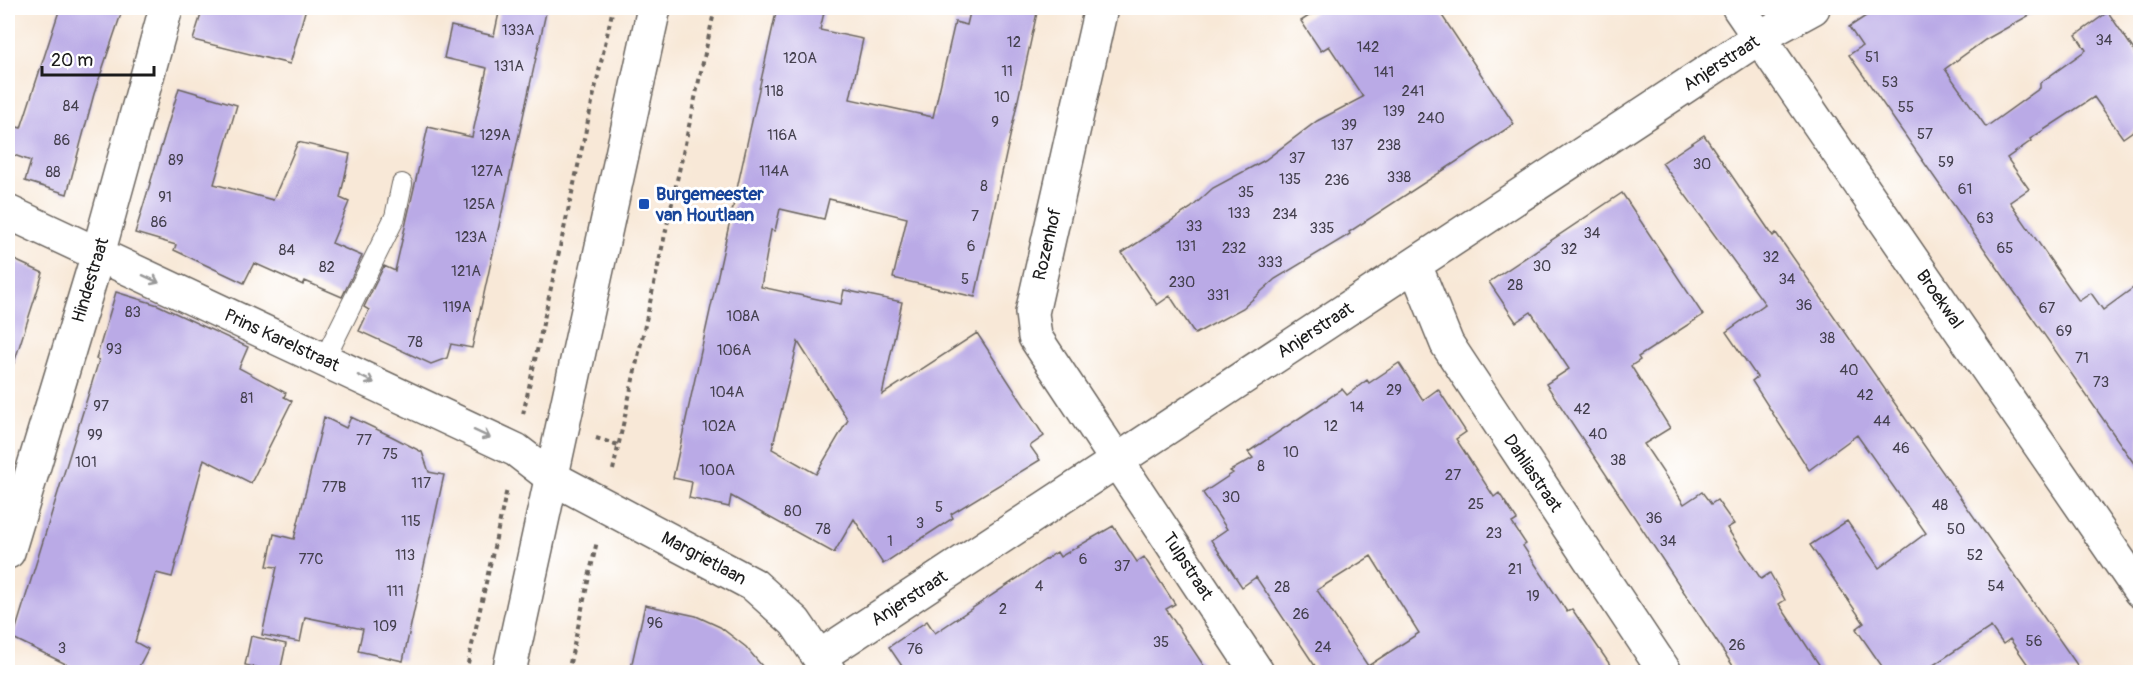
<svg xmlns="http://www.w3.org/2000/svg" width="2148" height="680" viewBox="0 0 2148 680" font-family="Pangolin,sans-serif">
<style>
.building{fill:#baaae6;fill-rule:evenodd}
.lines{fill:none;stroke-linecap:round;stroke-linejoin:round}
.service-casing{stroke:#69635d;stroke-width:22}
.minor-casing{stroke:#69635d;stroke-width:36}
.tertiary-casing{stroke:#69635d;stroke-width:36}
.path{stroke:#69635d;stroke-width:4;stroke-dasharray:4.5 4.5;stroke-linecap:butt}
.service{stroke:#fff;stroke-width:20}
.minor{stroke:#fff;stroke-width:33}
.tertiary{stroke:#fff;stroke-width:33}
.oneway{stroke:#999}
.transit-dot{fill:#1a4fb4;stroke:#fff;stroke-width:2}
.labels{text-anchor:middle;stroke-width:6;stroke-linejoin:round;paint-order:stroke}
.number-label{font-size:15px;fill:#44404e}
.street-label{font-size:18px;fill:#1c1c1c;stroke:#fff}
.transit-label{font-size:18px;font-weight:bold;fill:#164399;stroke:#fff;text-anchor:start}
</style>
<rect width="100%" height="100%" fill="#fff"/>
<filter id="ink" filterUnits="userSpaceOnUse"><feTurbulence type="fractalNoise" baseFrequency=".0167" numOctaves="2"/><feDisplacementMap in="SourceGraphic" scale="12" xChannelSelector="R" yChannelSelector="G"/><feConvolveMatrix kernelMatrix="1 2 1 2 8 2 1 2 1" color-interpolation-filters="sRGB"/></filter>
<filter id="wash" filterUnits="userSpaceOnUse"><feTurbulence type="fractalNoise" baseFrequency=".008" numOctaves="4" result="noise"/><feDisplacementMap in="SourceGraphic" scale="24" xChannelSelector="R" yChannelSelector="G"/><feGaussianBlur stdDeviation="1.35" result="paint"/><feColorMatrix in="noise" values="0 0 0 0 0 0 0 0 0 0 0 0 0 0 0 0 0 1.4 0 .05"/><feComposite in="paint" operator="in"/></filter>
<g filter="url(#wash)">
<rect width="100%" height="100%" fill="#f8e8d7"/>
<g id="blocks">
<path class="building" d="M 60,8 L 123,8 L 94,94 L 67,194 L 25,181 L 31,161 L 8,153 L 13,126 L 21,128 Z
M 203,8 L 306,8 L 290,64 L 193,40 Z
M 500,8 L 547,8 L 472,348 L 451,344 L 447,358 L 431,364 L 359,331 L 369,310 L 364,307 L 384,266 L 395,271 L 428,127 L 472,137 L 487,68 L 444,58 L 451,26 L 494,36 Z
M 777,8 L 825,8 L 820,30 L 863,39 L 850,99 L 933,117 L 955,22 L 967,25 L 971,8 L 1038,8 L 975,297 L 893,278 L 907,218 L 829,199 L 824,219 L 780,209 L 775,231 L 771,230 L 761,287 L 841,304 L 844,290 L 902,302 L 882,395 L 977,333 L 1044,436 L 1030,446 L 1040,460 L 951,514 L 953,518 L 883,564 L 854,519 L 834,553 L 731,496 L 729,507 L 689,498 L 692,482 L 673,478 ZM 798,342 L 848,420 L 816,474 L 772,449 Z
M 1321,8 L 1437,8 L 1514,124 L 1349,232 L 1350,234 L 1275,279 L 1243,308 L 1195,334 L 1170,296 L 1157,305 L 1122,253 L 1191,208 L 1213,188 L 1265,160 L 1317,121 L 1363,97 L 1329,46 L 1321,51 L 1301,21 Z
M 1878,8 L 2042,8 L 1985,40 L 1945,69 L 1986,127 L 2040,88 L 2040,83 L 2086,50 L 2076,35 L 2108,12 L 2140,59 L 2140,126 L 2123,138 L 2094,97 L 2030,139 L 2031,141 L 2007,158 L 2029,189 L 2010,202 L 2079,301 L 2091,293 L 2103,310 L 2140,283 L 2140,472 L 1849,55 L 1862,46 L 1849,27 Z
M 179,88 L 237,105 L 214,184 L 273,200 L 298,142 L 350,154 L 340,198 L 349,202 L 332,243 L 362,256 L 342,297 L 305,281 L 303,285 L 254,263 L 244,283 L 174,250 L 176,245 L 135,233 Z
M 1704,135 L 1773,236 L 1776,233 L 2082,672 L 2033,672 L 2010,639 L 2003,644 L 1991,627 L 1923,672 L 1886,672 L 1856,629 L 1864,623 L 1810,545 L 1847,521 L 1879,568 L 1926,533 L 1857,435 L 1809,470 L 1752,381 L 1757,377 L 1726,332 L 1765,304 L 1662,163 Z
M 1622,193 L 1703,315 L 1638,357 L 1640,360 L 1631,366 L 1670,428 L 1644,444 L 1684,504 L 1702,492 L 1711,504 L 1717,500 L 1734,524 L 1727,528 L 1761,579 L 1770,573 L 1785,600 L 1779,604 L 1824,672 L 1737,672 L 1546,384 L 1569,369 L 1531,312 L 1516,322 L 1489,282 Z
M 8,257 L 43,273 L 14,363 L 8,362 Z
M 116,292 L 158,305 L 248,347 L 239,368 L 286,393 L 284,397 L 292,401 L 251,483 L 204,459 L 172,577 L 156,573 L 135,642 L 148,649 L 136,672 L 82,672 L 13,638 L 99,360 L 96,359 Z
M 1399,363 L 1423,400 L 1438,389 L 1466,432 L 1456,439 L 1494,497 L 1499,493 L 1517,520 L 1512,523 L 1526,544 L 1523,546 L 1567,612 L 1572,609 L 1615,672 L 1319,672 L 1256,577 L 1242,587 L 1211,540 L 1227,529 L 1203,493 L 1233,473 L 1230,471 L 1253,458 L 1248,452 L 1316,407 L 1342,389 L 1347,395 L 1367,380 L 1369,383 ZM 1371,556 L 1419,633 L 1368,666 L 1317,590 Z
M 324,417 L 346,428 L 351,417 L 393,437 L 422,452 L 429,472 L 444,475 L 403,661 L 358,651 L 363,629 L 305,617 L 300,642 L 262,635 L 277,567 L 267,566 L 274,534 L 294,539 Z
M 1113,526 L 1137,562 L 1144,557 L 1175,604 L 1166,609 L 1208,672 L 906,672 L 889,647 L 927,621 L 935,633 L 1057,552 L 1060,557 Z
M 645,605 L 696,616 L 720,627 L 746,647 L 767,672 L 630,672 Z
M 251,636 L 286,644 L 280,672 L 245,665 Z"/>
</g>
</g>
<g filter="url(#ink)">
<use href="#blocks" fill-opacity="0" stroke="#69635d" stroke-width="1.5"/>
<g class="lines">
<g class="service-casing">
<path id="service" d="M 324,360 L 395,217 L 402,184"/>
</g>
<g class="minor-casing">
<path id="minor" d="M 1101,8 L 1032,313 L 1035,337 L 1257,672
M 1739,8 L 2140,591
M 8,212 L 516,450 L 551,477 L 754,585 L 795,622 L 829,672
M 1415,265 L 1447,344 L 1665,672
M 8,552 L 98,254 L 166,8
M 819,657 L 1760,37 L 1813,8"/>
</g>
<g class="tertiary-casing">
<path id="tertiary" d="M 509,672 L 654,8"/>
</g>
<path class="path" d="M 523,414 L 613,8
M 596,438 L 618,445
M 613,470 L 715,8
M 466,672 L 507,489
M 568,672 L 597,541"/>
<use href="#service" class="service"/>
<use href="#minor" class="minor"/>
<use href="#tertiary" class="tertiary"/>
</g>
<defs><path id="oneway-shaft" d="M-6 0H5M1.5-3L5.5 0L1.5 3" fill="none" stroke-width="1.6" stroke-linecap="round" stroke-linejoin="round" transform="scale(1.5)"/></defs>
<g class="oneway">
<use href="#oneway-shaft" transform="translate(151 279) rotate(25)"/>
<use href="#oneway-shaft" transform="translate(366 379) rotate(25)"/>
<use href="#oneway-shaft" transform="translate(482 434) rotate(25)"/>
</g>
</g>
<rect class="transit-dot" x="638" y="198" width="12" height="12" rx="3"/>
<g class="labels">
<g class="number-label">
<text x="518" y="35">133A</text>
<text x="2104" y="45">34</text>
<text x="1014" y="47">12</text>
<text x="1368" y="52">142</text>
<text x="1872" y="62">51</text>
<text x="800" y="63">120A</text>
<text x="509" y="71">131A</text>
<text x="1007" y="76">11</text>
<text x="1384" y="77">141</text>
<text x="1890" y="87">53</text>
<text x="774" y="96">118</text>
<text x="1413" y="96">241</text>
<text x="1002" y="102">10</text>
<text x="71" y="111">84</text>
<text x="1906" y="112">55</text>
<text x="1394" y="116">139</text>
<text x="1431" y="123">240</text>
<text x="995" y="127">9</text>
<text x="1349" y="130">39</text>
<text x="1925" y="139">57</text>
<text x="495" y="140">129A</text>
<text x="782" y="140">116A</text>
<text x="62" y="145">86</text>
<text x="1342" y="150">137</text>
<text x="1389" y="150">238</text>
<text x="1297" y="163">37</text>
<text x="176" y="165">89</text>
<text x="1946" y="167">59</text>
<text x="1702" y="169">30</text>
<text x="487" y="176">127A</text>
<text x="774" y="176">114A</text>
<text x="53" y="177">88</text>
<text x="1399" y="182">338</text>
<text x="1290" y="184">135</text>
<text x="1337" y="185">236</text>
<text x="984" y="191">8</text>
<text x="1965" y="194">61</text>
<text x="1246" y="197">35</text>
<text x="165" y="202">91</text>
<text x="479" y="209">125A</text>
<text x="1239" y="218">133</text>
<text x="1285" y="219">234</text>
<text x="975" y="221">7</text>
<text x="1985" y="223">63</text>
<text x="159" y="227">86</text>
<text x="1194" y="231">33</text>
<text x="1322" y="233">335</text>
<text x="1592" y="238">34</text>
<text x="471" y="242">123A</text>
<text x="971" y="251">6</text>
<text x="1186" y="251">131</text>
<text x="1234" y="253">232</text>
<text x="2005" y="253">65</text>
<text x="1569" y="254">32</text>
<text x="287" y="255">84</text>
<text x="1771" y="262">32</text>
<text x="1270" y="267">333</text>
<text x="1542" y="271">30</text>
<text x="327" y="272">82</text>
<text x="466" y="276">121A</text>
<text x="965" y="284">5</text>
<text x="1787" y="284">34</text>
<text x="1182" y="287">230</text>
<text x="1515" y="290">28</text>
<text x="1218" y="300">331</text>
<text x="1804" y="310">36</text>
<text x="457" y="312">119A</text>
<text x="2047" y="313">67</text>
<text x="133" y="317">83</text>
<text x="743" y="321">108A</text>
<text x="2064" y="336">69</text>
<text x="1827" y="343">38</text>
<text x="415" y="347">78</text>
<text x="114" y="354">93</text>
<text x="734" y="355">106A</text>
<text x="2082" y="363">71</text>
<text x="1849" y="375">40</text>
<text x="2101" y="387">73</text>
<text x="1394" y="395">29</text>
<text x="727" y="397">104A</text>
<text x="1865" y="400">42</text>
<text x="247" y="403">81</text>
<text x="101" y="411">97</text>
<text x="1357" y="412">14</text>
<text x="1582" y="414">42</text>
<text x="1882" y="426">44</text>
<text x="719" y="431">102A</text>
<text x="1331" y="431">12</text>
<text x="1598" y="439">40</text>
<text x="95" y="440">99</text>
<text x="364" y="445">77</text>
<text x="1901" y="453">46</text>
<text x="1291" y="457">10</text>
<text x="390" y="459">75</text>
<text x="1618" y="465">38</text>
<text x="86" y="467">101</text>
<text x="1261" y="471">8</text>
<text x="717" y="475">100A</text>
<text x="1453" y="480">27</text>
<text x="421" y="488">117</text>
<text x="334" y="492">77B</text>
<text x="1231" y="502">30</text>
<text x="1476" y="509">25</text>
<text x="1940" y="510">48</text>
<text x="939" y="512">5</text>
<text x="793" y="516">80</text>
<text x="1654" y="523">36</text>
<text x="411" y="526">115</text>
<text x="920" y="528">3</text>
<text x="823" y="534">78</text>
<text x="1956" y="534">50</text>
<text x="1494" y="538">23</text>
<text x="890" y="546">1</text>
<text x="1668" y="546">34</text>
<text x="405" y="560">113</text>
<text x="1975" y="560">52</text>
<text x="311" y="564">77C</text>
<text x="1083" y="564">6</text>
<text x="1122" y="571">37</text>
<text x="1515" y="574">21</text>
<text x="1039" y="591">4</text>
<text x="1996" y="591">54</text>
<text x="1282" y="592">28</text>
<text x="395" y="596">111</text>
<text x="1533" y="601">19</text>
<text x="1003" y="614">2</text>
<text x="1301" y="619">26</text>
<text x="655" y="628">96</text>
<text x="385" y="631">109</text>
<text x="2034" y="646">56</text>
<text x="1161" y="647">35</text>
<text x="1737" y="650">26</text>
<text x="1323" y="652">24</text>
<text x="62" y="653">3</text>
<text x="915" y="654">76</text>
</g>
<g class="street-label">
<text transform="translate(1721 63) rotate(-33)" y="6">Anjerstraat</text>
<text transform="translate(1047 244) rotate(-77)" y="6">Rozenhof</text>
<text transform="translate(90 280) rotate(-73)" y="6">Hindestraat</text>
<text transform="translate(1940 299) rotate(55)" y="6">Broekwal</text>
<text transform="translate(1315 330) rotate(-33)" y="6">Anjerstraat</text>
<text transform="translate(282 340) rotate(25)" y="6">Prins Karelstraat</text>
<text transform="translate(1533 473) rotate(56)" y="6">Dahliastraat</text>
<text transform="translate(704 558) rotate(28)" y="6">Margrietlaan</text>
<text transform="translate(1188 566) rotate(57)" y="6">Tulpstraat</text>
<text transform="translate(909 598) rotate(-33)" y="6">Anjerstraat</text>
</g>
<g class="transit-label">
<text x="656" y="200">Burgemeester<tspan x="656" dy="21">van Houtlaan</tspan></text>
</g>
</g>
<rect width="2148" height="680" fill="none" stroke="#fff" stroke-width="30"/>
<path d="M42 66v9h112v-9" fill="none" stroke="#1c1c1c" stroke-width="3"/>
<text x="51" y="66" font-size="18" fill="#1c1c1c" stroke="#ffffff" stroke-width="4.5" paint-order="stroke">20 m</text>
</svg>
